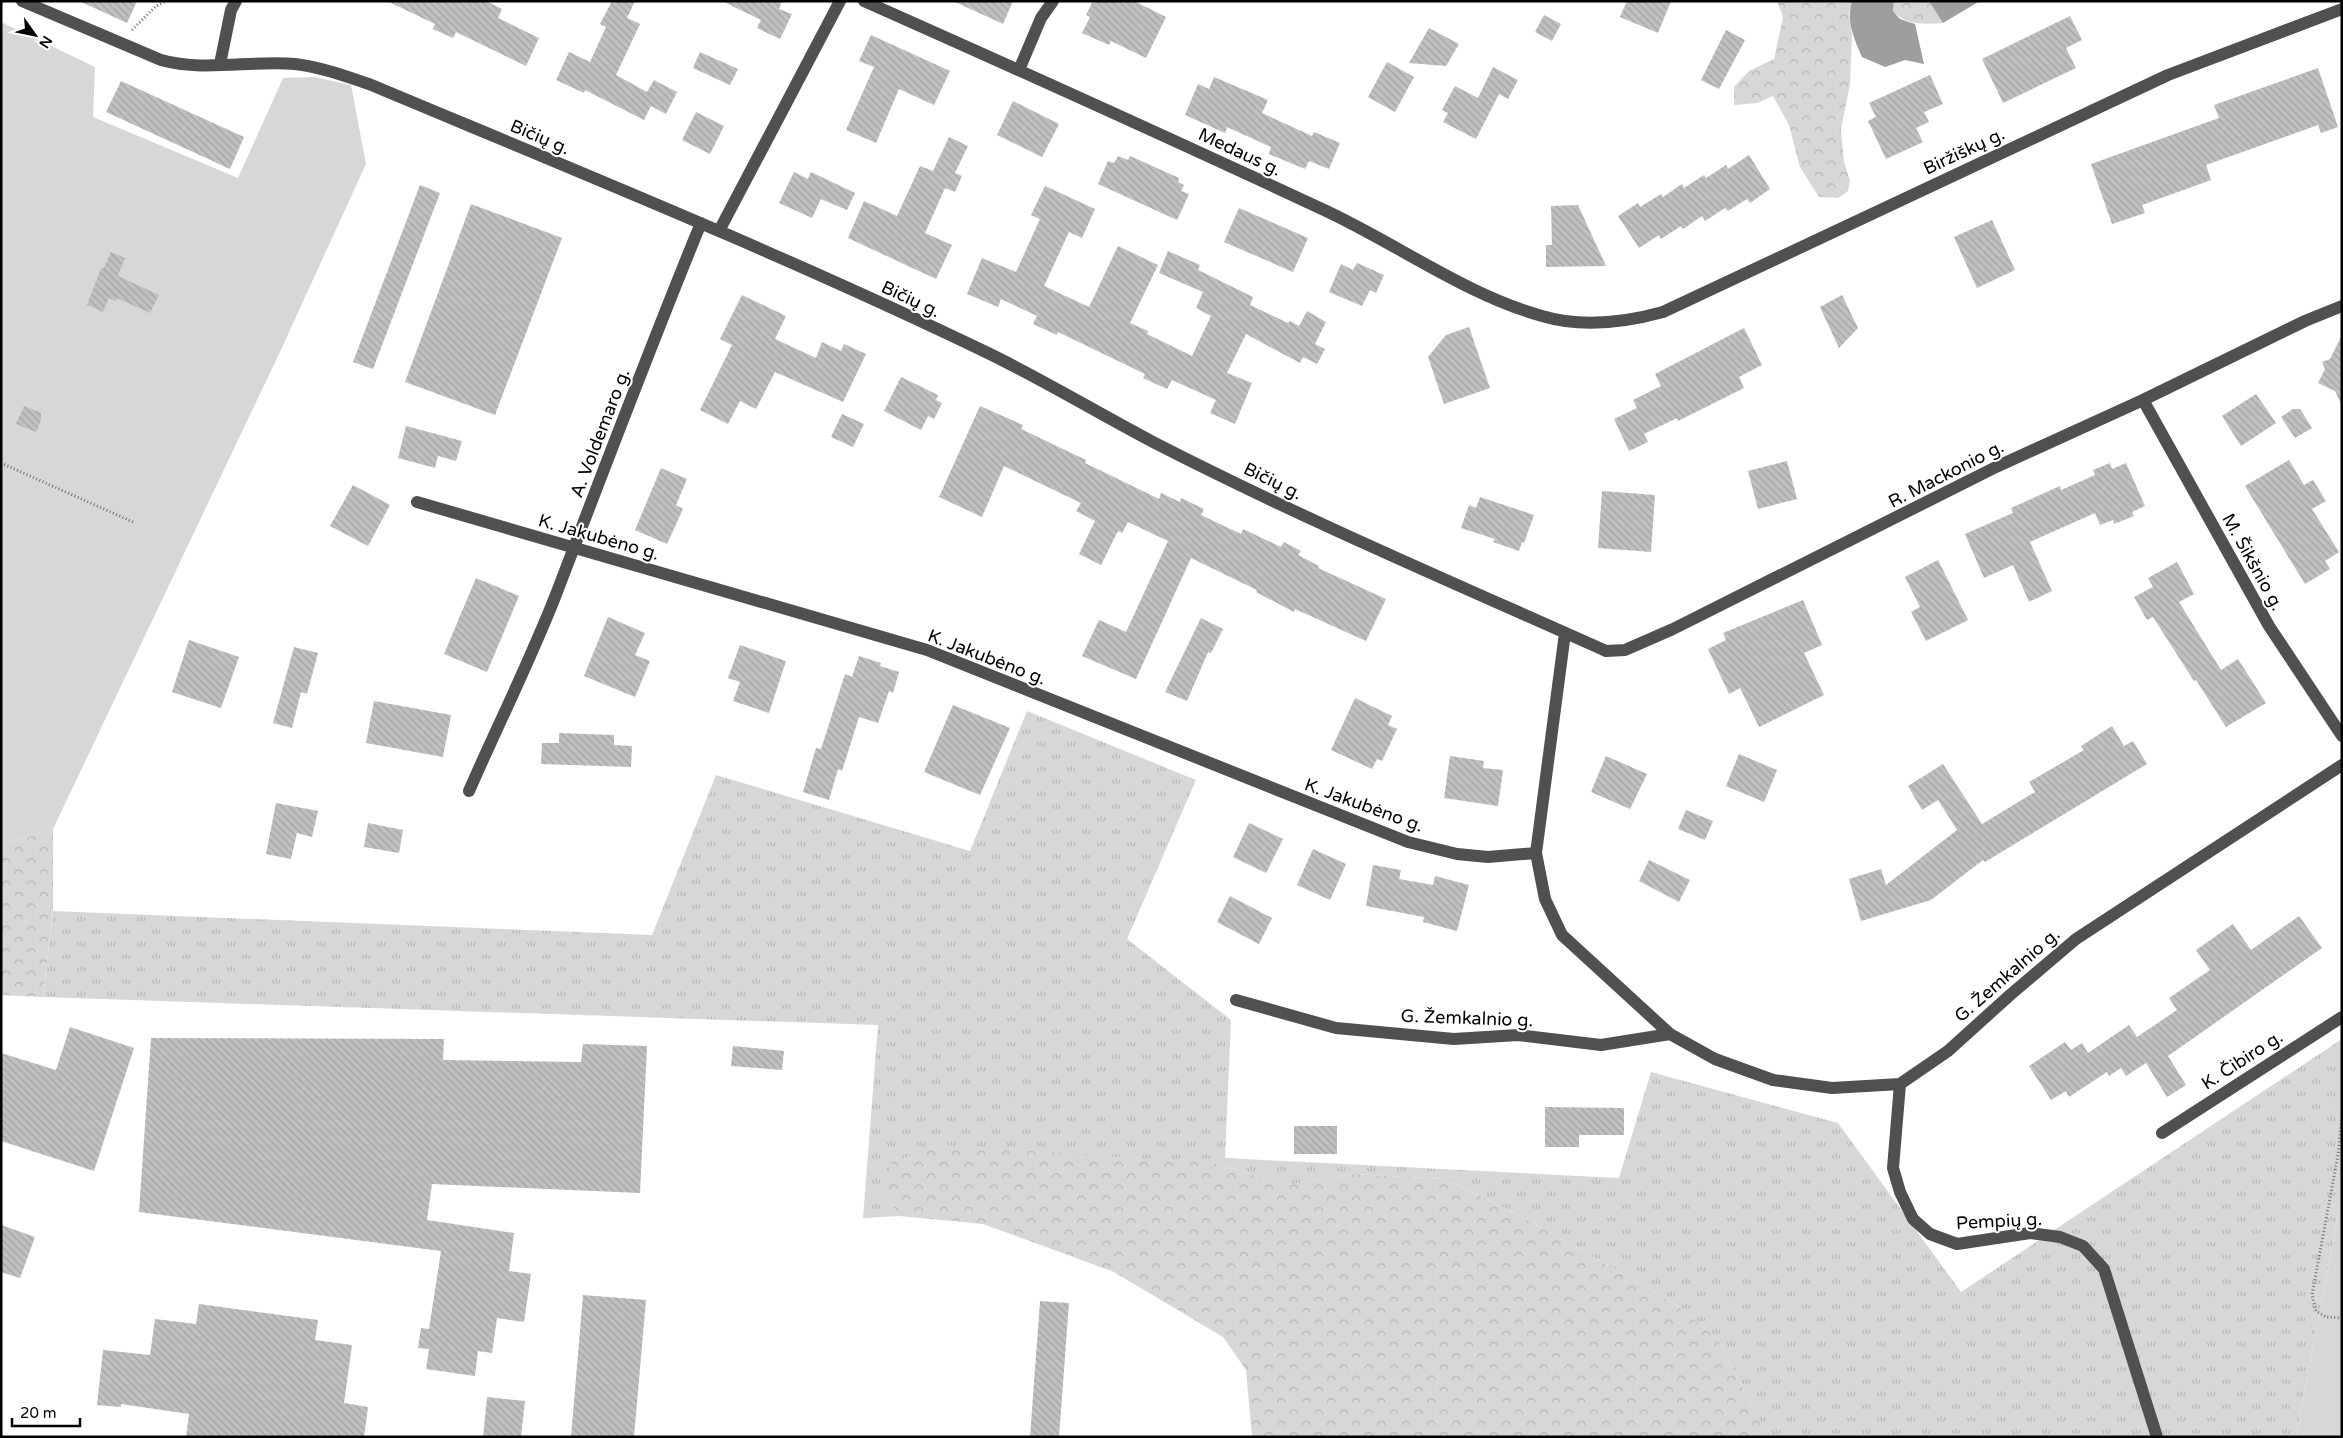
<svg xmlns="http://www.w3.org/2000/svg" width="2343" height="1438" viewBox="0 0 2343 1438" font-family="'Varela Round',sans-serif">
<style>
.grass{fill:url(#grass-tufts)}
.forest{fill:url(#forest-crowns)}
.garden{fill:#d7d7d7}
.water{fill:#9e9e9e}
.building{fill:url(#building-back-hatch)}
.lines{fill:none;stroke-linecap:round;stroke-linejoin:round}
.path{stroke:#727272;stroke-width:3;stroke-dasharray:1 2.5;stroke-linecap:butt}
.minor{stroke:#505050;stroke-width:12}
.labels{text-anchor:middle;stroke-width:4;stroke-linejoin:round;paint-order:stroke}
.street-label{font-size:18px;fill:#000;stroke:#fff}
</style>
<defs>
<pattern id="grass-tufts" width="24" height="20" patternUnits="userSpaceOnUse" patternTransform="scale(1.25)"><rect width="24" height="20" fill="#d7d7d7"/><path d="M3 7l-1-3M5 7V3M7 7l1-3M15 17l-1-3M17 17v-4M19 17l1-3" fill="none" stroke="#b7b7b7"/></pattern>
<pattern id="forest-crowns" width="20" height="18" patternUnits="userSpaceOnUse" patternTransform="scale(1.25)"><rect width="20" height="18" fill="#d7d7d7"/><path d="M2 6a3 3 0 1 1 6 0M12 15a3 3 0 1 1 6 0" fill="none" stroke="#b7b7b7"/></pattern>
<pattern id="building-back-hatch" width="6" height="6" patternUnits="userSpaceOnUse" patternTransform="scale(1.25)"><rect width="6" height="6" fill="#c0c0c0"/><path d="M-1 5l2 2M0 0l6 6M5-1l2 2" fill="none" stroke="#a3a3a3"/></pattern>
</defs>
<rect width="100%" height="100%" fill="#fff"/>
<path class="grass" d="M 1027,711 L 1196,780 L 1127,939 L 1231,1020 L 1225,1158 L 1619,1178 L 1651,1072 L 1838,1123 L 1961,1292 L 2342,1039 L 2342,1194 L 2296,1437 L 1767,1437 L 1718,1339 L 1675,1304 L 1527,1219 L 1445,1179 L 1354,1174 L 1288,1185 L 1214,1163 L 882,1191 L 899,1216 L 863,1218 L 878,1025 L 43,997 L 53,911 L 652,935 L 716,775 L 970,851 Z"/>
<path class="forest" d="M 1777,1 L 1852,1 L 1849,13 L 1852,35 L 1850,84 L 1841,129 L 1844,162 L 1850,181 L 1848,191 L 1838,198 L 1819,197 L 1800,167 L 1789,125 L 1773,96 L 1757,103 L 1734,105 L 1734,87 L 1749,71 L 1774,59 L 1783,17 Z
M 1894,1 L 1929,1 L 1943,23 C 1925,24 1907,26 1893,11 Z
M 53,829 L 53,911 L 43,997 L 1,995 L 1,845 Z
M 942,1145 L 1214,1163 L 1288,1185 L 1354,1174 L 1445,1179 L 1527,1219 L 1675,1304 L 1718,1339 L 1767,1437 L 1252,1437 L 1246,1370 L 1223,1337 L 1114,1272 L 983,1224 L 899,1216 L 882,1191 L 892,1162 Z"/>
<path class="garden" d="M 1,22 L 95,67 L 93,117 L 238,178 L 283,78 L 314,77 L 351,85 L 366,164 L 279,354 L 53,829 L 1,845 Z
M 2342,1194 L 2342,1437 L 2296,1437 Z"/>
<path class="water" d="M 1852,1 L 1894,1 L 1893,11 L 1900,19 L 1915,24 L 1924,64 L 1905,60 L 1885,67 L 1862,57 C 1854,38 1846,22 1852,1 Z
M 1929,1 L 1980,1 L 1943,23 Z"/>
<path class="building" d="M 79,1 L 137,1 L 127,23 Z
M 387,1 L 486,1 L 502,9 L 498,18 L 539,38 L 526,66 L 456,32 L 453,38 L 433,29 L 435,24 Z
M 612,1 L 635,1 L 627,18 L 640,24 L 616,75 L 647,92 L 654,80 L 677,92 L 666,114 L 651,106 L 644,120 L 585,90 L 584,93 L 556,80 L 569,52 L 590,62 L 606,27 L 600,24 Z
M 722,1 L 782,1 L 779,9 L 792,14 L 780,39 L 757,28 L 761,20 Z
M 953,1 L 1013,1 L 1003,24 Z
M 1093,1 L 1134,1 L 1166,17 L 1146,58 L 1111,41 L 1109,45 L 1082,33 L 1090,17 L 1086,15 Z
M 1627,1 L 1671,1 L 1658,33 L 1620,17 Z
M 1544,15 L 1561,24 L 1552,41 L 1535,32 Z
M 2070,16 L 2082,40 L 2066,48 L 2076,68 L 2003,103 L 1982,59 Z
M 1429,28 L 1459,44 L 1446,66 L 1409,63 Z
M 1726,30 L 1745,40 L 1719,89 L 1701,80 Z
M 871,35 L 950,71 L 934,105 L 899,89 L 876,143 L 846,130 L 874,67 L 859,61 Z
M 700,52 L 738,69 L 730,85 L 693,68 Z
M 1387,62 L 1414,77 L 1395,112 L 1368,97 Z
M 1493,67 L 1518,80 L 1508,99 L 1499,94 L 1476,139 L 1443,122 L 1448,113 L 1442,110 L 1455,86 L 1478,98 Z
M 2318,68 L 2338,127 L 2321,133 L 2318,125 L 2206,165 L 2211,180 L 2142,205 L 2145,213 L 2112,224 L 2091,164 L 2219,118 L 2214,105 Z
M 1930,75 L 1943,104 L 1924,112 L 1929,122 L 1916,128 L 1923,142 L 1886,159 L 1868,121 L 1876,117 L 1869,103 Z
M 1214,77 L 1268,100 L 1262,113 L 1312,136 L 1314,132 L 1340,143 L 1329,169 L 1309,161 L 1305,169 L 1269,154 L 1271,147 L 1227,127 L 1225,133 L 1185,115 L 1198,84 L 1209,89 Z
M 121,81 L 244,137 L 230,169 L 106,112 Z
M 1013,101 L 1059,124 L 1042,157 L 997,135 Z
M 696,112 L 724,126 L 710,154 L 682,140 Z
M 949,137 L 968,146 L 955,173 L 962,176 L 955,192 L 945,188 L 925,233 L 952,245 L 936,279 L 848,238 L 864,201 L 897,216 L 920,166 L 933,171 Z
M 1749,155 L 1770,189 L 1750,203 L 1747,199 L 1728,211 L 1725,208 L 1705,221 L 1702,216 L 1683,229 L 1681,226 L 1661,239 L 1659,235 L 1639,248 L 1618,216 L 1638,203 L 1640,207 L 1661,194 L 1663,197 L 1682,184 L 1684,188 L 1704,175 L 1706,178 L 1726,165 L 1728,169 Z
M 1118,156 L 1128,160 L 1130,156 L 1179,178 L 1178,182 L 1184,185 L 1181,191 L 1189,194 L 1177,220 L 1098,184 L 1108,161 L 1114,163 Z
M 794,172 L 808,179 L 811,172 L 855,193 L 847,210 L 821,199 L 812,218 L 779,203 Z
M 420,185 L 440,193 L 373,369 L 353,362 Z
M 1045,186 L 1095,209 L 1082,238 L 1069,232 L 1044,286 L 1089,307 L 1118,246 L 1158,265 L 1130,323 L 1148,331 L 1147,334 L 1192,356 L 1211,316 L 1196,308 L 1203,292 L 1159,273 L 1168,251 L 1200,265 L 1198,270 L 1253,297 L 1250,305 L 1288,323 L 1290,321 L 1299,326 L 1307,311 L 1326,322 L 1315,344 L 1325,349 L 1317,364 L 1303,357 L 1300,363 L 1246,334 L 1227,373 L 1252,383 L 1235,424 L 1210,413 L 1216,400 L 1172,380 L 1167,389 L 1143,378 L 1145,374 L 1058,332 L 1057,335 L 1033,324 L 1037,316 L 1001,299 L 998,307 L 967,294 L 982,258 L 1016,272 L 1040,219 L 1031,215 Z
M 471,204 L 562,238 L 495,415 L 405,382 Z
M 1578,205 L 1606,266 L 1546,267 L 1546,245 L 1552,245 L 1551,206 Z
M 1239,208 L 1308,238 L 1293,272 L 1224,242 Z
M 1992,220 L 2015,270 L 1977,288 L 1954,237 Z
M 111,252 L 125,258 L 118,276 L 159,295 L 150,313 L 117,298 L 116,301 L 109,298 L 103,312 L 87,305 L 101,268 L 103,269 Z
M 1357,263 L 1384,275 L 1376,293 L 1370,290 L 1362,306 L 1329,292 L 1341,264 L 1353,270 Z
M 742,295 L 786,316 L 775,339 L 816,358 L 822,342 L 841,351 L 844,344 L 866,354 L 843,402 L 775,372 L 756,409 L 740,401 L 728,424 L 700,410 L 732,345 L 720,339 Z
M 1842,295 L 1858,328 L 1839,348 L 1820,307 Z
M 1469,327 L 1490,388 L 1444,404 L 1428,357 L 1446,335 Z
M 1744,328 L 1762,365 L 1739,377 L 1744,388 L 1678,421 L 1677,418 L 1644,434 L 1648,442 L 1629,451 L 1614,419 L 1637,408 L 1633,400 L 1661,386 L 1655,374 Z
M 2342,335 L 2342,406 L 2335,391 L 2318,383 L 2325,369 L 2322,362 L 2330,359 Z
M 901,377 L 938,395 L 936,400 L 942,403 L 934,419 L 928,416 L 921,430 L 884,411 Z
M 2256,394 L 2276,423 L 2241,446 L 2222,416 Z
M 24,406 L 41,413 L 41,421 L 36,432 L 16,424 Z
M 980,406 L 1023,425 L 1021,429 L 1086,460 L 1085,463 L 1159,499 L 1161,493 L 1180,502 L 1181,498 L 1204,509 L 1201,515 L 1241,534 L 1243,529 L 1281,547 L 1284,542 L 1301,551 L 1298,555 L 1319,566 L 1318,568 L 1386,599 L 1366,641 L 1295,609 L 1294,612 L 1256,592 L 1257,590 L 1191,558 L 1136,679 L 1082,656 L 1099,620 L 1126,632 L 1168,541 L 1128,522 L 1122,533 L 1118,531 L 1101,565 L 1079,554 L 1095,521 L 1076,511 L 1081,503 L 1004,466 L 982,517 L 939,497 Z
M 2293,409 L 2300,409 L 2312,428 L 2295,438 L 2281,417 Z
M 842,414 L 864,424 L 853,447 L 831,437 Z
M 406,426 L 462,441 L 456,461 L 438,456 L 435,468 L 398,458 Z
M 2289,460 L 2304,485 L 2313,480 L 2326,501 L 2312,509 L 2339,552 L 2325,561 L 2330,569 L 2305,584 L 2245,486 Z
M 1787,461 L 1797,499 L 1758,509 L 1748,471 Z
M 2110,463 L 2112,469 L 2126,463 L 2145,506 L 2132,512 L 2134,516 L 2114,524 L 2113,520 L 2100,525 L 2095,513 L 2030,542 L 2052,591 L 2029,602 L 2013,565 L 1984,578 L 1965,534 L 2013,513 L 2011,508 L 2060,486 L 2061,490 L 2095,475 L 2093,470 Z
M 661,468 L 687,479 L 676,505 L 683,509 L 667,544 L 635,530 Z
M 353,485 L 390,505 L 368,546 L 330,526 Z
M 1602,491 L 1655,495 L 1651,552 L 1598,548 Z
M 1480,497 L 1534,515 L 1524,543 L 1522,542 L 1519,551 L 1493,542 L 1495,539 L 1461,528 L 1469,505 L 1476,508 Z
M 1938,560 L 1968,620 L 1926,641 L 1911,612 L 1920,607 L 1905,577 Z
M 2177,562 L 2194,594 L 2179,602 L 2221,670 L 2238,659 L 2266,703 L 2226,727 L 2196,680 L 2194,681 L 2153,617 L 2147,620 L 2134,597 L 2153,587 L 2148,578 Z
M 476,578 L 519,596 L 487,672 L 444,654 Z
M 1803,600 L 1822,645 L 1804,653 L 1824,695 L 1759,727 L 1740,688 L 1729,694 L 1708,649 L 1726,640 L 1723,633 Z
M 608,617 L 645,633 L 635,655 L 650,661 L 635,697 L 584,676 Z
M 1201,618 L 1223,629 L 1211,653 L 1208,652 L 1187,701 L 1165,692 Z
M 189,640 L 239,657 L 221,708 L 172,692 Z
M 740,645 L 786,661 L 769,713 L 733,701 L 740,682 L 728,678 Z
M 294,647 L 318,653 L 307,694 L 301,692 L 292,728 L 273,723 Z
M 859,656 L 881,663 L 880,666 L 899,672 L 893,693 L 889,691 L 878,723 L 859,717 L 842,771 L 838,769 L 829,800 L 803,792 L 816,748 L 821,749 L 845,674 L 852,677 Z
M 1355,698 L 1392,716 L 1388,725 L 1397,729 L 1382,761 L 1377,759 L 1372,769 L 1331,750 Z
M 374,701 L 451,715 L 443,757 L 366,743 Z
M 953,705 L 1010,728 L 980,795 L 924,772 Z
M 2112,726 L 2124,746 L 2133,741 L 2147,764 L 1985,862 L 1983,860 L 1931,900 L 1861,921 L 1849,879 L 1881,869 L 1886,885 L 1957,830 L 1938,800 L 1922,810 L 1908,786 L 1943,764 L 1982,824 L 2035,792 L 2029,782 L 2084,750 L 2081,746 Z
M 559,733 L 614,735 L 614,745 L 632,746 L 631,767 L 541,764 L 542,743 L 559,743 Z
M 1739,754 L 1777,770 L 1764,802 L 1726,786 Z
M 1450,756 L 1484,761 L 1483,768 L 1503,770 L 1498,806 L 1444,798 Z
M 1606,756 L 1647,774 L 1630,809 L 1591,792 Z
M 276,803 L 318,811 L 312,837 L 297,833 L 291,859 L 266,854 Z
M 1686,810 L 1713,821 L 1705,840 L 1678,829 Z
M 368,823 L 403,830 L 399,853 L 364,847 Z
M 1249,823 L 1283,839 L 1266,873 L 1233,857 Z
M 1313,849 L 1346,864 L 1330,900 L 1297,885 Z
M 1649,860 L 1690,880 L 1679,902 L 1639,881 Z
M 1373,865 L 1401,870 L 1399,879 L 1433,885 L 1435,876 L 1469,885 L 1457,931 L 1423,922 L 1424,917 L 1366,906 Z
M 1230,896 L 1272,918 L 1259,944 L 1217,922 Z
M 2299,916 L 2322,948 L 2168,1056 L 2186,1085 L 2167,1097 L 2146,1063 L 2126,1076 L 2121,1068 L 2109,1076 L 2107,1072 L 2069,1097 L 2066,1091 L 2051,1100 L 2029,1066 L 2065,1042 L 2071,1050 L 2082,1043 L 2088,1053 L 2129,1025 L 2137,1037 L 2177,1010 L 2169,998 L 2210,970 L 2196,950 L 2233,924 L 2251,950 Z
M 70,1027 L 134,1048 L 94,1171 L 1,1141 L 1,1053 L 56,1070 Z
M 151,1038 L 444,1039 L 443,1060 L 581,1062 L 583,1044 L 647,1046 L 640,1193 L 432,1184 L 427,1220 L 514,1233 L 509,1271 L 531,1274 L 524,1322 L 497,1318 L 492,1353 L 478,1351 L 475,1376 L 426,1369 L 429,1349 L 418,1348 L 421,1328 L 429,1329 L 441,1251 L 139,1212 Z
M 733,1046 L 784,1051 L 782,1070 L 731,1066 Z
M 1545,1107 L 1624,1108 L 1624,1135 L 1579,1135 L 1579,1147 L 1545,1147 Z
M 1294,1126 L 1337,1126 L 1337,1154 L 1294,1154 Z
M 1,1225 L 35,1237 L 20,1278 L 1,1272 Z
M 583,1295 L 646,1300 L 634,1437 L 571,1437 Z
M 1040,1301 L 1069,1303 L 1059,1437 L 1030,1437 Z
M 199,1304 L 318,1320 L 315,1340 L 352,1345 L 344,1403 L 368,1407 L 364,1437 L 186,1437 L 189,1414 L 121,1404 L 121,1407 L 97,1405 L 103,1350 L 150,1355 L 155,1319 L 196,1324 Z
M 487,1397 L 525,1401 L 521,1437 L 483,1437 Z"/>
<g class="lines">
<path class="path" d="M 132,30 L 155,7 L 166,1
M 1,463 L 133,522
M 2342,1117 L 2338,1155 L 2312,1295 L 2316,1311 L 2326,1317 L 2342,1318"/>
<path class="minor" d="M 22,1 L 161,60 C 204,72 251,60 295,64 C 320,67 345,76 369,84 C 577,171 787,256 990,354 C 1045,381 1098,413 1153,442 C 1301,518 1454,583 1606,651 L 1625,650 L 1673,629 L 1996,467 L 2143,400 L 2305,321 L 2342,306
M 864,1 C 1017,69 1170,138 1322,209 C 1396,243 1464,294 1542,316 C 1582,328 1623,323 1663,312 L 2168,75 L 2342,9
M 220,64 L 231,10 L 236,1
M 1019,70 L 1041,18 L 1053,1
M 719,231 L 840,1
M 2143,400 L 2269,626 L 2342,736
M 417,502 L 927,650 L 1408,842 L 1457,854 L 1488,857 L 1536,853
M 1565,633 L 1536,853 L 1545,899 L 1562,935 L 1670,1034 L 1715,1059 L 1773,1080 L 1832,1088 L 1900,1084 L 1948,1051 L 2010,995 L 2076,939 L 2342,765
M 469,791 C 497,727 529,663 555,597 C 603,472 650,347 701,223
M 1236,1000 L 1336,1028 L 1454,1039 L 1518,1035 L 1601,1045 L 1670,1034
M 1900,1084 L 1893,1168 L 1900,1192 L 1913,1219 L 1930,1234 L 1957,1244 L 2030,1233 L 2060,1237 L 2083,1246 L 2104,1269 L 2157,1437
M 2162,1133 L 2342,1017"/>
</g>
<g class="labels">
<g class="street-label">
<text transform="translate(540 137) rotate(23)" y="6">Bičių g.</text>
<text transform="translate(1964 151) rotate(-25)" y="6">Biržiškų g.</text>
<text transform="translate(1240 152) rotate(25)" y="6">Medaus g.</text>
<text transform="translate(911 299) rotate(25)" y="6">Bičių g.</text>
<text transform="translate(600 433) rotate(-69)" y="6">A. Voldemaro g.</text>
<text transform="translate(1946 474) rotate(-27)" y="6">R. Mackonio g.</text>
<text transform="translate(1273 481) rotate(26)" y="6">Bičių g.</text>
<text transform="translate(599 537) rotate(16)" y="6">K. Jakubėno g.</text>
<text transform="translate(2253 562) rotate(61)" y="6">M. Šikšnio g.</text>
<text transform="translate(987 657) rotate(21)" y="6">K. Jakubėno g.</text>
<text transform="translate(1364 805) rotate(20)" y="6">K. Jakubėno g.</text>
<text transform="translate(2007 975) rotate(-41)" y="6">G. Žemkalnio g.</text>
<text transform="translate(1467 1018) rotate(2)" y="6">G. Žemkalnio g.</text>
<text transform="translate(2242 1060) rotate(-33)" y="6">K. Čibiro g.</text>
<text transform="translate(1999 1221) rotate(-3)" y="6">Pempių g.</text>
</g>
</g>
<rect width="2343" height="1438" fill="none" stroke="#000000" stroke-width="5"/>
<g transform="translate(35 35) rotate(123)" stroke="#ffffff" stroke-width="4" paint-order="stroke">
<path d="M0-4L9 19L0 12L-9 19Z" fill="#000000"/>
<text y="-8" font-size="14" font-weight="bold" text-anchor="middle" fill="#000000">N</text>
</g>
<path d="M12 1418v8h68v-8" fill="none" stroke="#000000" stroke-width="2.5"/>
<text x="20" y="1418" font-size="15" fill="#000000" stroke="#ffffff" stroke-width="4" paint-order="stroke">20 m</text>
</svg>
